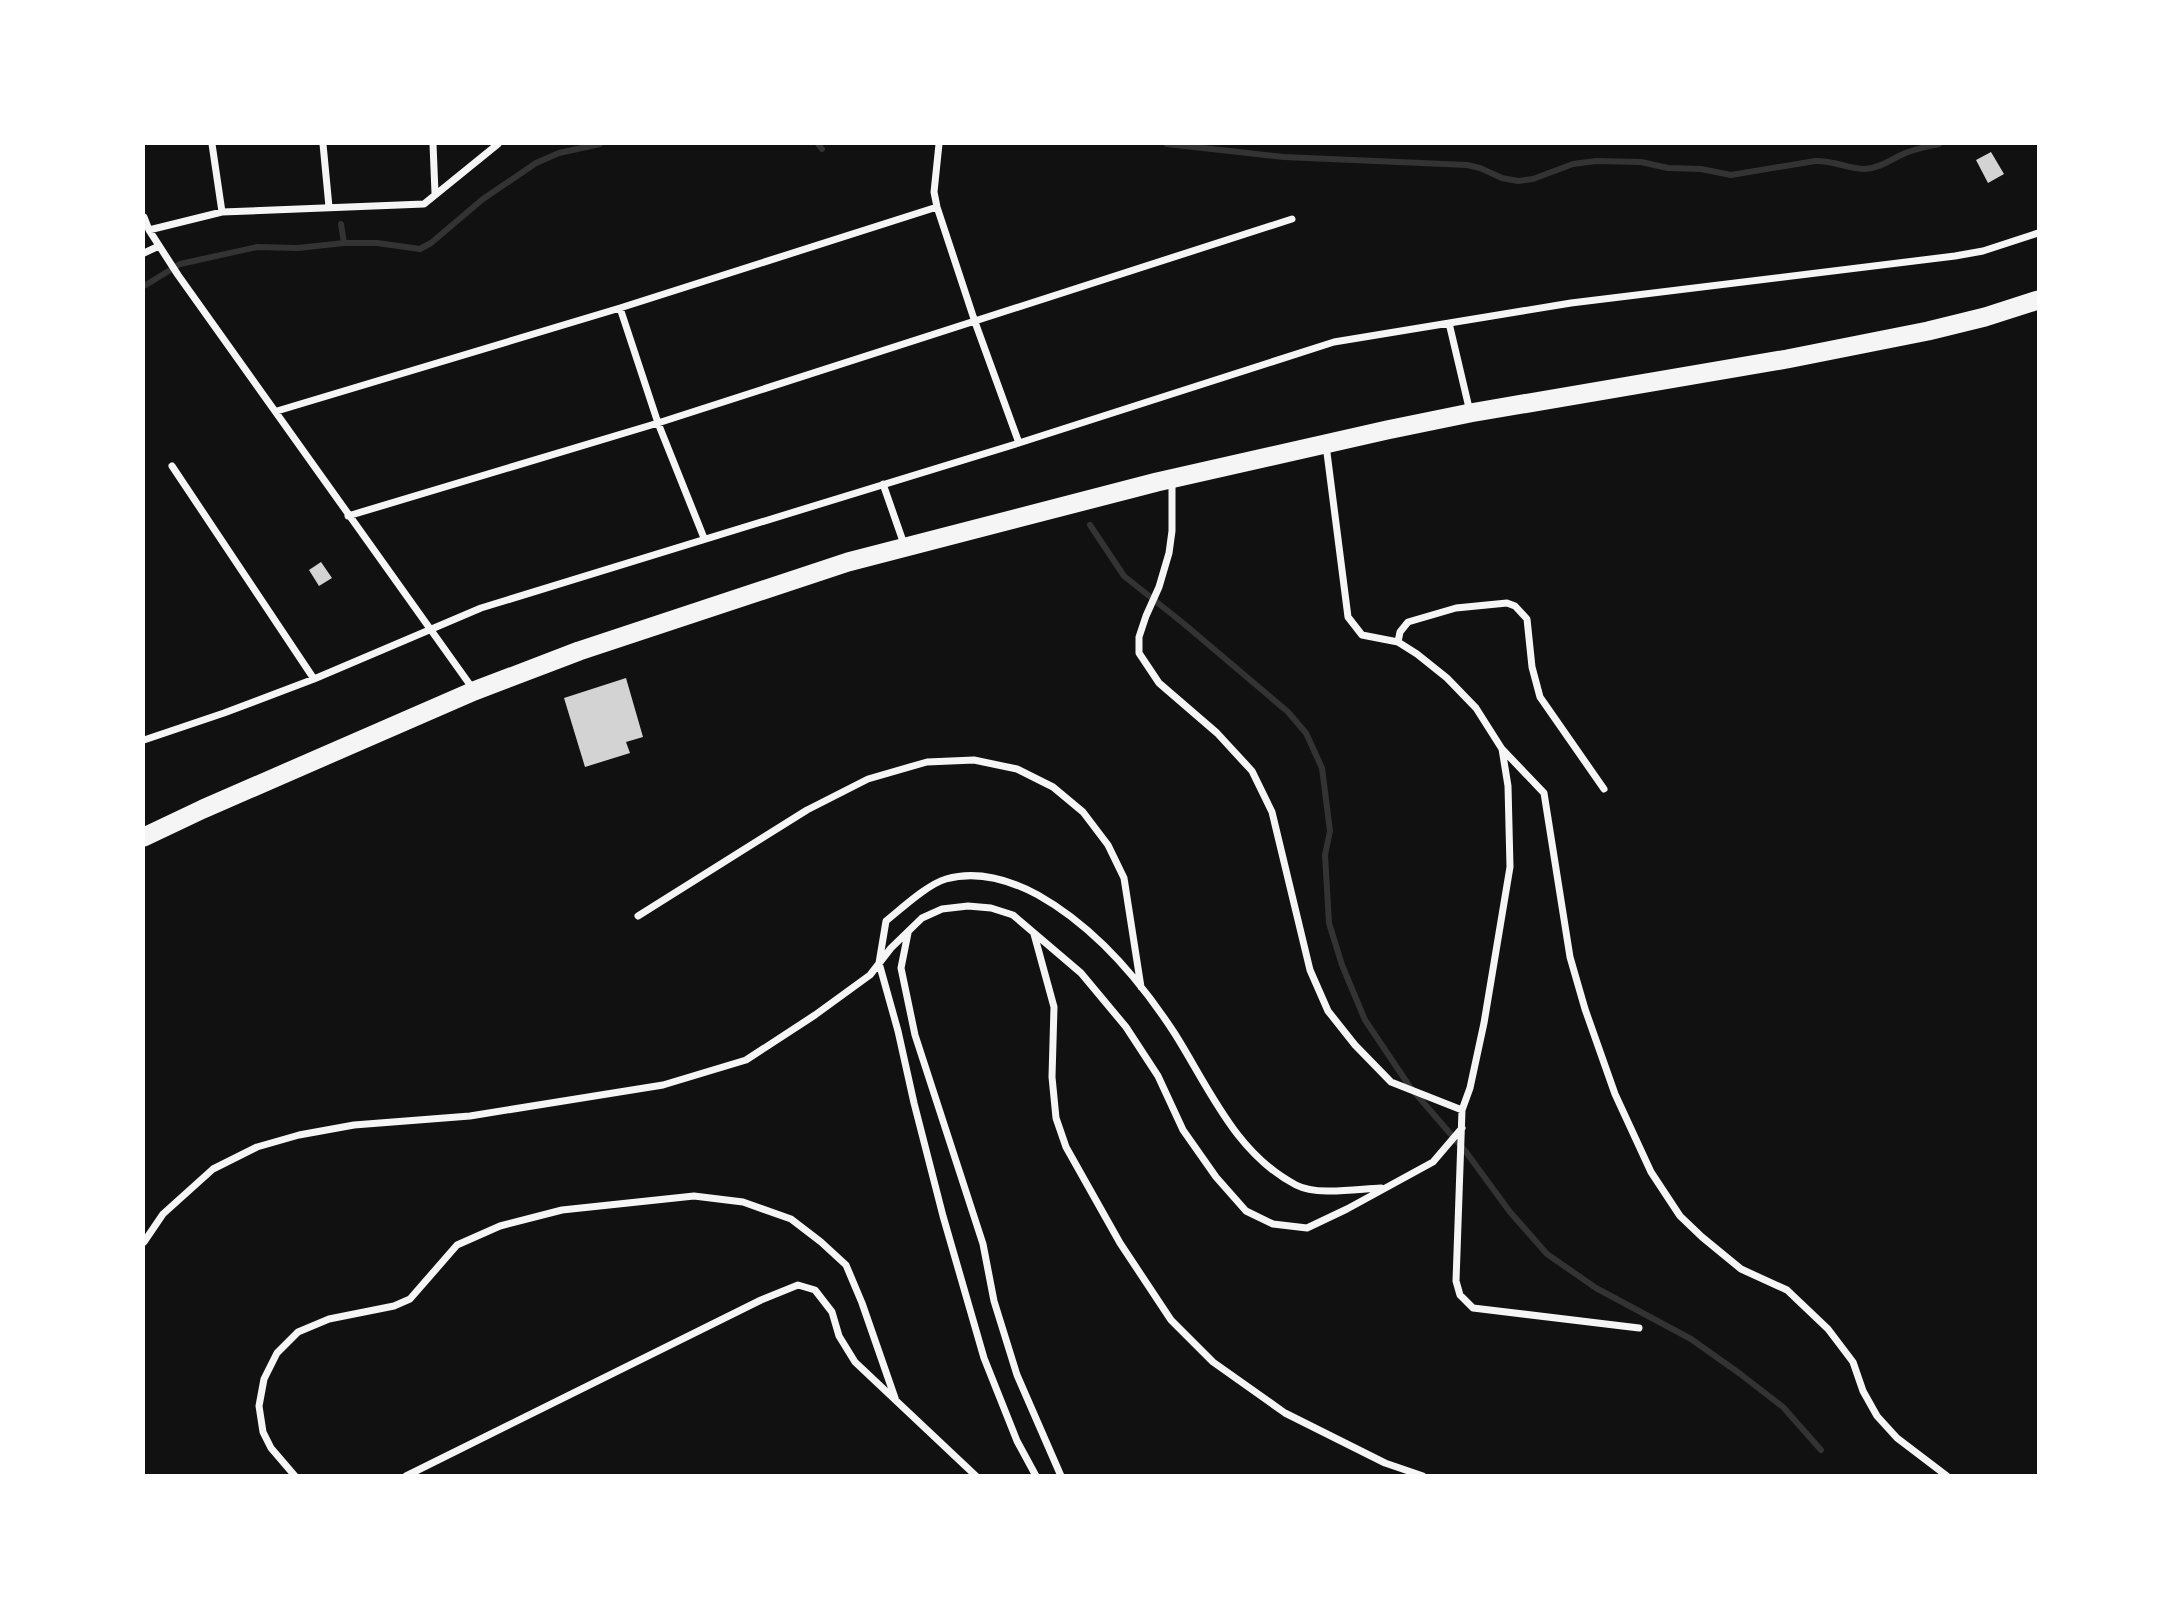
<svg xmlns="http://www.w3.org/2000/svg" width="2182" height="1619" viewBox="0 0 2182 1619" font-family="'Source Sans 3',sans-serif">
<style>
.lines{fill:none;stroke-linecap:round;stroke-linejoin:round}
.stream{stroke:#333;stroke-width:6}
.building{fill:#d3d3d3}
.minor{stroke:#f5f5f5;stroke-width:7}
.trunk{stroke:#f5f5f5;stroke-width:19}
</style>
<rect width="100%" height="100%" fill="#111"/>
<g class="lines">
<path class="stream" d="M 818,144 L 822,149
M 1167,144 L 1284,157 L 1467,165 L 1480,168 L 1502,178 L 1518,181 L 1533,179 L 1573,164 L 1596,161 L 1641,162 L 1668,168 L 1701,169 L 1731,175 L 1815,161 C 1833,160 1848,169 1865,169 C 1879,168 1889,161 1901,155 C 1913,149 1926,147 1939,144
M 341,224 L 344,243
M 144,286 L 180,264 L 257,247 L 298,248 L 344,243 L 377,243 L 420,249 L 431,243 L 483,199 L 536,163 L 559,153 L 600,144
M 1090,525 L 1124,576 L 1183,623 L 1288,712 L 1306,733 L 1322,768 L 1330,831 L 1325,855 L 1329,923 L 1342,965 L 1365,1020 L 1410,1087 L 1466,1152 L 1510,1212 L 1547,1254 L 1596,1288 L 1691,1339 L 1739,1373 L 1783,1407 L 1821,1450"/>
</g>
<path class="building" d="M 1991,152 L 2004,174 L 1988,183 L 1976,160 Z
M 321,562 L 332,578 L 319,586 L 309,570 Z
M 626,678 L 643,737 L 626,742 L 630,753 L 585,767 L 564,698 Z"/>
<g class="lines">
<path class="minor" d="M 212,144 L 222,212
M 323,144 L 329,207
M 433,144 L 435,193
M 939,144 L 934,192 L 937,207 L 975,322 L 1019,443
M 144,217 L 149,230 L 178,275 L 473,689
M 149,230 L 222,212 L 424,204 L 498,144
M 144,253 L 159,246
M 620,308 L 658,423 L 704,538
M 1449,323 L 1470,412
M 277,411 L 620,308 L 937,207
M 1326,445 L 1348,617 L 1362,635 L 1398,642
M 172,466 L 314,679
M 1172,479 L 1172,531 L 1169,553 L 1159,587 L 1146,616 L 1139,637 L 1139,653 L 1159,683 L 1217,733 L 1252,771 L 1272,812 L 1310,970 L 1328,1011 L 1355,1045 L 1391,1082 L 1462,1110 L 1470,1088 L 1484,1023 L 1510,867 L 1508,786 L 1502,749 L 1476,708 L 1447,678 L 1417,654 L 1398,642 L 1400,632 L 1408,622 L 1456,608 L 1507,603 L 1515,606 L 1527,619 L 1532,667 L 1540,697 L 1604,789
M 883,484 L 905,547
M 348,516 L 658,423 L 1292,219
M 144,740 L 224,713 L 314,679 L 481,608 L 1019,443 L 1334,342 L 1571,303 L 1955,256 L 1983,251 L 2038,233
M 1502,749 L 1544,793 L 1570,957 L 1585,1009 L 1615,1094 L 1651,1172 L 1680,1216 L 1702,1237 L 1741,1269 L 1787,1290 L 1828,1329 L 1853,1362 L 1863,1391 L 1877,1416 L 1897,1438 L 1947,1476
M 638,916 L 807,810 L 868,779 L 927,762 L 974,760 L 1017,769 L 1053,787 L 1083,812 L 1108,845 L 1124,878 L 1141,987
M 908,933 L 901,968 L 915,1035 L 983,1244 L 994,1301 L 1017,1375 L 1061,1476
M 1034,934 L 1054,1007 L 1052,1077 L 1056,1118 L 1066,1147 L 1120,1243 L 1171,1320 L 1213,1362 L 1285,1413 L 1385,1463 L 1423,1476
M 1462,1110 L 1456,1281 L 1460,1295 L 1473,1308 L 1639,1328
M 144,1242 L 163,1214 L 213,1169 L 257,1147 L 299,1135 L 354,1125 L 470,1116 L 663,1085 L 746,1060 L 815,1015 L 870,975 L 891,948 L 922,918 L 942,909 L 968,906 L 991,908 L 1013,915 L 1081,973 L 1126,1027 L 1158,1076 L 1183,1130 L 1216,1177 L 1246,1211 L 1273,1224 L 1307,1228 L 1347,1209 L 1433,1162 L 1462,1128
M 295,1476 L 271,1448 L 263,1432 L 259,1406 L 264,1379 L 277,1353 L 298,1332 L 329,1319 L 394,1306 L 410,1299 L 457,1245 L 500,1226 L 562,1210 L 694,1196 L 743,1202 L 791,1219 L 821,1242 L 846,1265 L 862,1303 L 895,1398
M 406,1476 L 761,1300 L 798,1285 L 815,1290 L 832,1312 L 839,1336 L 855,1362 L 976,1476
M 1036,1476 L 1017,1441 L 984,1358 L 943,1216 L 914,1103 L 898,1031 L 879,963 L 886,921 C 901,909 928,884 946,879 C 978,870 1010,880 1038,895 C 1095,927 1140,980 1175,1034 C 1209,1088 1236,1154 1296,1185 C 1317,1196 1357,1189 1381,1188"/>
<path class="trunk" d="M 144,837 L 203,809 L 474,691 L 579,651 L 848,562 L 1157,482 L 1387,430 L 1470,413 L 1787,359 L 1928,331 L 1985,317 L 2038,300"/>
</g>
<rect width="2182" height="1619" fill="none" stroke="#ffffff" stroke-width="290"/>
</svg>
